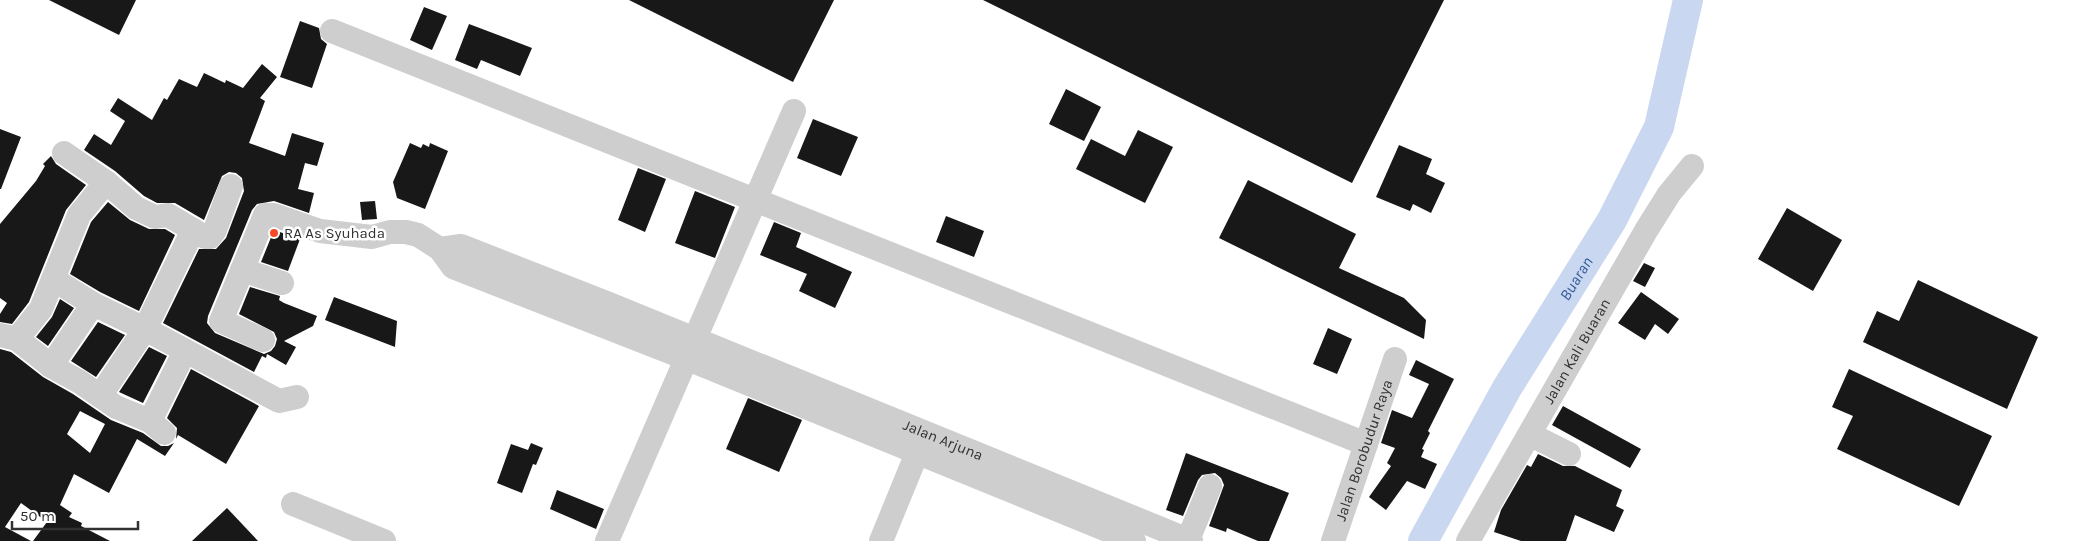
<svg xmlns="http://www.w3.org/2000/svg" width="2089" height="541" viewBox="0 0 2089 541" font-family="Karla,sans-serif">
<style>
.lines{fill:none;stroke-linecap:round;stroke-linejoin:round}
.river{stroke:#c9d7f0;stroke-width:30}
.building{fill:#181818;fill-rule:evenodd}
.minor{stroke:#cecece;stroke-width:24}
.poi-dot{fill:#f64925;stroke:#fff;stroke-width:2}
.labels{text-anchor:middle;stroke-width:5;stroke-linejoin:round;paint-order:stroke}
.poi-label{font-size:15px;fill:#313131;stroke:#fff;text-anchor:start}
.street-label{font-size:15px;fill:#313131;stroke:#fff}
.water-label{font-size:16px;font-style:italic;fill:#365c9c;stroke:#fff}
</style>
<rect width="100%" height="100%" fill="#fff"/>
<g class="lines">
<path class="river" id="s1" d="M 1423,541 L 1507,388 L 1612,220 L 1659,127 L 1688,0"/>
</g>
<path class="building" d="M 49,0 L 136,0 L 119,35 Z
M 629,0 L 834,0 L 793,82 Z
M 983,0 L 1444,0 L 1352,183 Z
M 424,7 L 447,16 L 432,50 L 410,40 Z
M 300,21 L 319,28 L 321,39 L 327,44 L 312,88 L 280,77 Z
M 469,24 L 532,48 L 520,76 L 481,60 L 477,69 L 455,60 Z
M 262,64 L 277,77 L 260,98 L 265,101 L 249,143 L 285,156 L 292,133 L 324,143 L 317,166 L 305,163 L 298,189 L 314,193 L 309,213 L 274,201 L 257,204 L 252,210 L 208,316 L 207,323 L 215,333 L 264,354 L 271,351 L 275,346 L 277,339 L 274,332 L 239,314 L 250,287 L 280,296 L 279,300 L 284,303 L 317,316 L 313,326 L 284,341 L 296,347 L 286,365 L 267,354 L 266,358 L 262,356 L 254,372 L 163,323 L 199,249 L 216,249 L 226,238 L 244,191 L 242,178 L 236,173 L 229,172 L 222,176 L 204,220 L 175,203 L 157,203 L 144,196 L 115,171 L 84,150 L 94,134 L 111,145 L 125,121 L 110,111 L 118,98 L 152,120 L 164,98 L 167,100 L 179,79 L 197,87 L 204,73 L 225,83 L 226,80 L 243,88 Z
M 1066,89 L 1101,107 L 1084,141 L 1049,124 Z
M 813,119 L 858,137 L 841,176 L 797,158 Z
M 0,129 L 21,137 L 1,189 L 0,189 Z
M 1138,130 L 1173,147 L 1145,203 L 1076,169 L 1091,139 L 1125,156 Z
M 410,143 L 421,148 L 423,144 L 429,147 L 430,143 L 448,151 L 425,209 L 397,198 L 393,182 Z
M 1399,145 L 1432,159 L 1426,174 L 1445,183 L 1431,213 L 1413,204 L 1410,211 L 1376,197 Z
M 51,156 L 56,164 L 86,185 L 66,210 L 29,302 L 12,324 L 0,322 L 0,314 L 7,303 L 0,298 L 0,224 L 36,181 L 45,166 L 43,164 Z
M 638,168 L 666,179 L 645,232 L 618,220 Z
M 1248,180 L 1356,234 L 1339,268 L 1404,298 L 1426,320 L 1424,339 L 1219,238 Z
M 695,191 L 735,207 L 715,258 L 675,243 Z
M 375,201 L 377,219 L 362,220 L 360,202 Z
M 108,202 L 130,220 L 149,229 L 165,229 L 175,235 L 139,311 L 100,292 L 70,274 L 91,222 Z
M 1787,208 L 1842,240 L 1813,291 L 1758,259 Z
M 946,216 L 984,231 L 974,257 L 936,242 Z
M 774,222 L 801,233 L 796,247 L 852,272 L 835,308 L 799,291 L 807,274 L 760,255 Z
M 274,230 L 300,239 L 288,271 L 261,262 Z
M 1644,263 L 1655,268 L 1645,287 L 1633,281 Z
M 1918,280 L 2038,337 L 2007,409 L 1863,342 L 1877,311 L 1899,321 Z
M 1641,292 L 1679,319 L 1668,334 L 1655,324 L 1645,340 L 1618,323 Z
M 334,297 L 397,321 L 395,347 L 325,320 Z
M 60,299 L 74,308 L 48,346 L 36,337 L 52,317 Z
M 98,322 L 125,335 L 96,377 L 71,361 Z
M 1328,328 L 1352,339 L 1337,374 L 1313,364 Z
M 149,347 L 167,356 L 143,403 L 119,392 Z
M 0,349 L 11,352 L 43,377 L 73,394 L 111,420 L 143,433 L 161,446 L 168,446 L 174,443 L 165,456 L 137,439 L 109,493 L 74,474 L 60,505 L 72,513 L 69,517 L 82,523 L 81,526 L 110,541 L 33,541 L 47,522 L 21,503 L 5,527 L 31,541 L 0,541 ZM 80,411 L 105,424 L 90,453 L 67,434 Z
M 1416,360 L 1454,379 L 1428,431 L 1430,433 L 1422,449 L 1424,450 L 1421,457 L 1437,464 L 1425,489 L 1407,481 L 1386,510 L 1369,497 L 1391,466 L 1387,463 L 1395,448 L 1381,443 L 1392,410 L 1412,418 L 1429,384 L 1409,375 Z
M 191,369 L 259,406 L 226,464 L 178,435 L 176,439 L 177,428 L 167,418 Z
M 1849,369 L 1992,436 L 1959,506 L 1837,449 L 1853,416 L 1832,407 Z
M 748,398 L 802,420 L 779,472 L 726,449 Z
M 1563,406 L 1641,449 L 1630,468 L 1552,425 Z
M 531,443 L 543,448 L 536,465 L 533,464 L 522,493 L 497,483 L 511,444 L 528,450 Z
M 1186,453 L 1289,493 L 1269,541 L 1258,541 L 1227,528 L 1226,532 L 1209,526 L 1224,485 L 1221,478 L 1215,473 L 1202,475 L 1198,480 L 1183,516 L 1166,510 Z
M 1538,454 L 1563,466 L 1575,466 L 1622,490 L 1616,506 L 1624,510 L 1614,532 L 1575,515 L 1566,541 L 1521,541 L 1494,532 L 1501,510 L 1527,465 L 1531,467 Z
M 557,490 L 604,509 L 596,529 L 550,509 Z
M 227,508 L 258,541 L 192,541 Z"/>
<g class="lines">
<g class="minor">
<path d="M 332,31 L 1366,444"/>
<path d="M 64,153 L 106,182 L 136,208 L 155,217 L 168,215 L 205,237 L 210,237 L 215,230 L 231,186"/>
<path id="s2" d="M 440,249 L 461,246 L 609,304 L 1191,541"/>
<path d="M 242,270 L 282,283"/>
<path d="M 53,279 L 93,304 L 145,329 L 279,401 L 297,397"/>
<path d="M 0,335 L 17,339 L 51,366 L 80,382 L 116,407 L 150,421 L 164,433"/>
<path d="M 17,339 L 41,309 L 79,215 L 106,182"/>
<path d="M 263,340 L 221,321 L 265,215 L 274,215 L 320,231 L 372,237 L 390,232 L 406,232 L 418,235 L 440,249 L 453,267 L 688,359 L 1134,541"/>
<path d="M 51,366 L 93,304"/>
<path d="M 100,396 L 145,329 L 193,230"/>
<path d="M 150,421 L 185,351"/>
<path d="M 1531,435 L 1569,454"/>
<path d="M 293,504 L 384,541"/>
<path d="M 1188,540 L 1210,486"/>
<path d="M 607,541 L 794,111"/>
<path d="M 881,541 L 917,453"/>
<path id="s3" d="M 1333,541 L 1395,359"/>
<path id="s4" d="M 1468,541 L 1647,229 L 1669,194 L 1692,166"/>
</g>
</g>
<circle class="poi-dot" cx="274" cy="233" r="5"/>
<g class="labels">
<g class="poi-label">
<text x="284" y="238">RA As Syuhada</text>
</g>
<g class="street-label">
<text dy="5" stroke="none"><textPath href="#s4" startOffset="219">Jalan Kali Buaran</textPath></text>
<text dy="5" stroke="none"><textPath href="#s2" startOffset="541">Jalan Arjuna</textPath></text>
<text dy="5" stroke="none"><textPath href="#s3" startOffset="96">Jalan Borobudur Raya</textPath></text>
</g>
<g class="water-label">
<text dy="6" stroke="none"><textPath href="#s1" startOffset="304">Buaran</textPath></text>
</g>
</g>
<path d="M12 521v8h126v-8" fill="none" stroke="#313131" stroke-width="2.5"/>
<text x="20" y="521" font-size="15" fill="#313131" stroke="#ffffff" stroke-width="4" paint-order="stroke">50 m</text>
</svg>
